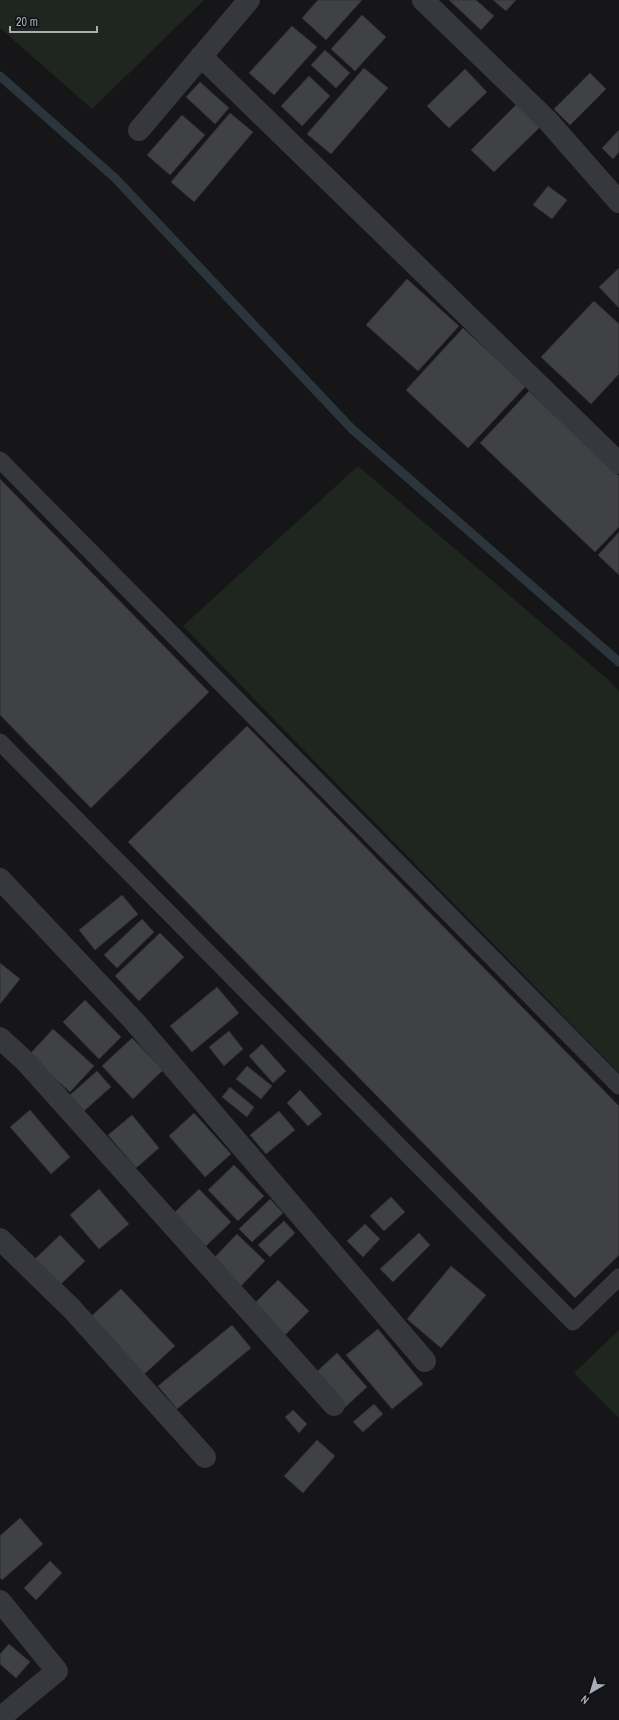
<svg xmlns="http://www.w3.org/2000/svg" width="619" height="1720" viewBox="0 0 619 1720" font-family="'Archivo Narrow',sans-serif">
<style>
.green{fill:#1e261f}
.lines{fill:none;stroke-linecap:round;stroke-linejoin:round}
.stream{stroke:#2c353c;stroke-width:9}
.building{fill:#404145;stroke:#303034}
.lane{stroke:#37383d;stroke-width:17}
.street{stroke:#37383d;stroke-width:22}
</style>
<rect width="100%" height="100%" fill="#161618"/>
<path class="green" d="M 0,0 L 204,0 L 92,109 L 0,28 Z
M 358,466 L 612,683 L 619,692 L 619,1073 L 183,626 Z
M 619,1330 L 619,1418 L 574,1373 Z"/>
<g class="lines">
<path class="stream" d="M 0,76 L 115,178 L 352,429 L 619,662"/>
</g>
<path class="building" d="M 318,0 L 362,0 L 326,40 L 302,18 Z
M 449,0 L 476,0 L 494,16 L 481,30 Z
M 493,0 L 516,0 L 506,11 Z
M 362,15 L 386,37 L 355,71 L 331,49 Z
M 292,26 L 317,47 L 274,95 L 249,73 Z
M 325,50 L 350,73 L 336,88 L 311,65 Z
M 364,68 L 388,88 L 331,154 L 307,134 Z
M 465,69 L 487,92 L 449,128 L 427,106 Z
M 590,73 L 606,89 L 570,125 L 554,109 Z
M 309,76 L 330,96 L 302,126 L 281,106 Z
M 200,82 L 229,108 L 215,124 L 186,97 Z
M 517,104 L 540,127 L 494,172 L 471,150 Z
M 230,113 L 253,132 L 194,202 L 171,182 Z
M 182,115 L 205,135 L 170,175 L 147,155 Z
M 619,130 L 619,152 L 613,159 L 602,148 Z
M 548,186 L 567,200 L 552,219 L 533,205 Z
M 619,268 L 619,308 L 599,287 Z
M 407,279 L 459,326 L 418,371 L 366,325 Z
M 594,301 L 619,324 L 619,374 L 591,404 L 541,357 Z
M 463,328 L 526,386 L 468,448 L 406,390 Z
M 529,391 L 619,476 L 619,527 L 595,552 L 480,443 Z
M 0,479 L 209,692 L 91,808 L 0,715 Z
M 619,532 L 619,575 L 598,555 Z
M 247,726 L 619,1106 L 619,1255 L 575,1298 L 128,842 Z
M 122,895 L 138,914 L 95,950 L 79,930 Z
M 142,919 L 154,932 L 117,968 L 104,955 Z
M 160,933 L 184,957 L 139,1001 L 115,976 Z
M 0,963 L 20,979 L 0,1004 Z
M 217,987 L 239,1013 L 192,1052 L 170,1026 Z
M 85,1000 L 121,1037 L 99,1059 L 63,1022 Z
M 53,1029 L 94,1066 L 70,1092 L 29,1055 Z
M 229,1031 L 243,1049 L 224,1066 L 209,1047 Z
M 132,1038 L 163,1070 L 133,1099 L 102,1066 Z
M 262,1044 L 286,1071 L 273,1083 L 249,1056 Z
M 247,1066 L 272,1086 L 261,1099 L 236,1079 Z
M 97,1071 L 111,1087 L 84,1111 L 70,1095 Z
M 230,1087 L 254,1107 L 247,1117 L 222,1097 Z
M 300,1090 L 322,1114 L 308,1126 L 287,1103 Z
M 30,1110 L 70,1157 L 51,1174 L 10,1127 Z
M 279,1111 L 295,1130 L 266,1154 L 250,1135 Z
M 194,1113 L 231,1154 L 205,1177 L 169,1136 Z
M 132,1115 L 159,1148 L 136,1168 L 108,1135 Z
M 234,1165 L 264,1196 L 238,1221 L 208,1190 Z
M 99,1189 L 129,1224 L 99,1249 L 70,1215 Z
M 199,1189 L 231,1222 L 206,1246 L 174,1213 Z
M 391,1197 L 405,1212 L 384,1231 L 370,1216 Z
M 270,1199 L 283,1213 L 252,1242 L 239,1229 Z
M 284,1221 L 295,1233 L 270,1257 L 258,1245 Z
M 365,1224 L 380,1239 L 363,1257 L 347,1241 Z
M 419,1233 L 430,1245 L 393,1282 L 380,1269 Z
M 237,1234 L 265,1261 L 241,1286 L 213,1259 Z
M 60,1235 L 85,1261 L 59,1286 L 34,1260 Z
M 451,1266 L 486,1295 L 441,1348 L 407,1319 Z
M 278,1280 L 309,1311 L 280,1340 L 250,1308 Z
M 121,1289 L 175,1346 L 140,1378 L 86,1321 Z
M 232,1325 L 251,1348 L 177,1409 L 158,1386 Z
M 378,1329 L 423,1384 L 392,1409 L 346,1355 Z
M 337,1353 L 367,1387 L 342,1410 L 312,1376 Z
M 374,1404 L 383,1414 L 363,1432 L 353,1422 Z
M 293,1410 L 307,1424 L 299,1433 L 285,1417 Z
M 317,1440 L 335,1456 L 303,1493 L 284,1476 Z
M 20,1518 L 43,1544 L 2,1580 L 0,1578 L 0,1536 Z
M 50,1561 L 62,1573 L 36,1600 L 24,1588 Z
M 9,1644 L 30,1662 L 16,1678 L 0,1664 L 0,1654 Z"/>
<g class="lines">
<path class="lane" d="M 0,460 L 619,1086
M 0,742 L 573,1322 L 619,1277"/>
<path class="street" d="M 423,0 L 548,121 L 619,202
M 201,56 L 619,463
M 139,130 L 249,0
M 0,879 L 134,1021 L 425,1361
M 0,1038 L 26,1062 L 334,1405
M 0,1239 L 72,1309 L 205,1457
M 0,1601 L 57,1671 L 0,1718"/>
</g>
<g transform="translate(591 1692) rotate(218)" stroke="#111113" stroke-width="3" paint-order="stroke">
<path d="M0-3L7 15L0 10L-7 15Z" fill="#a8adb8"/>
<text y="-6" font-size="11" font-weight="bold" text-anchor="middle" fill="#a8adb8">N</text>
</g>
<path d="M10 26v6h87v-6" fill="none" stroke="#a8adb8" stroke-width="2"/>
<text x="16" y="26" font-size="12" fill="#a8adb8" stroke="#111113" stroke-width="3" paint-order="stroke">20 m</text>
</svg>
